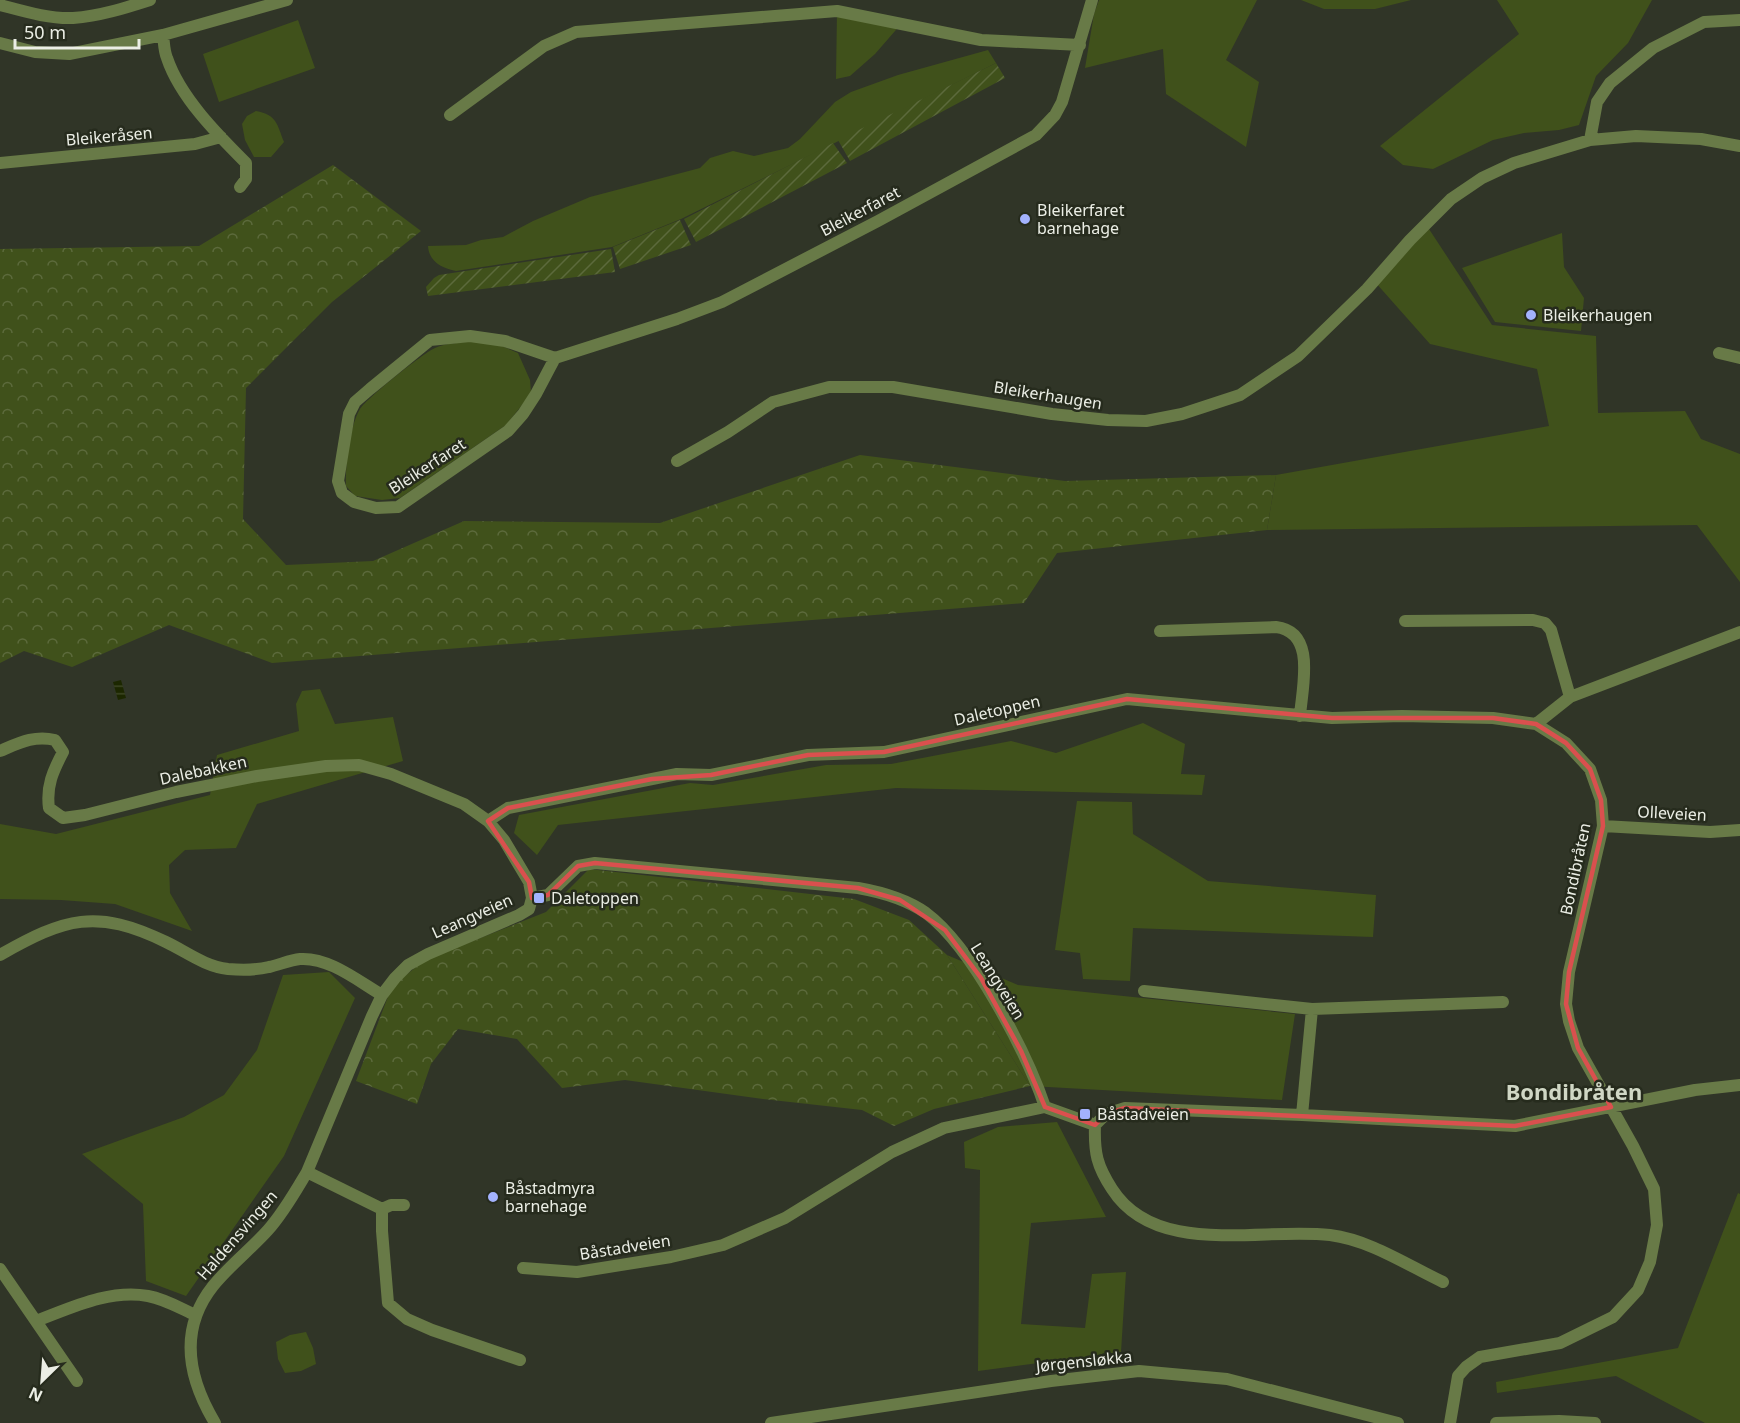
<svg xmlns="http://www.w3.org/2000/svg" width="1740" height="1423" viewBox="0 0 1740 1423" font-family="'Noto Sans',sans-serif">
<style>
.green{fill:#40511b}
.forest{fill:url(#forest-crowns)}
.garden{fill:url(#garden-furrows)}
.water{fill:url(#water-rules)}
.lines{fill:none;stroke-linecap:round;stroke-linejoin:round}
.minor{stroke:#687a47;stroke-width:12}
.tertiary{stroke:#687a47;stroke-width:12}
.marked{fill:none;stroke:#da504e;stroke-width:4.5;stroke-linejoin:round}
.poi-dot{fill:#a3b2fd;stroke:#262b1d;stroke-width:2}
.labels{text-anchor:middle;stroke-width:5;stroke-linejoin:round;paint-order:stroke}
.street-label{font-size:16px;fill:#ebeee5;stroke:#262b1d}
.poi-label{font-size:16px;fill:#ebeee5;stroke:#262b1d;text-anchor:start}
.district-label{font-size:22px;font-weight:bold;fill:#d0d7c5;stroke:#262b1d}
</style>
<defs>
<pattern id="forest-crowns" width="20" height="18" patternUnits="userSpaceOnUse" patternTransform="scale(1.5)"><rect width="20" height="18" fill="#40511b"/><path d="M2 6a3 3 0 1 1 6 0M12 15a3 3 0 1 1 6 0" fill="none" stroke="#5c6a3c"/></pattern>
<pattern id="garden-furrows" width="10" height="10" patternUnits="userSpaceOnUse" patternTransform="scale(1.5)"><rect width="10" height="10" fill="#40511b"/><path d="M-1 1l2-2M0 10L10 0M9 11l2-2" fill="none" stroke="#5c6a3c"/></pattern>
<pattern id="water-rules" width="6" height="5" patternUnits="userSpaceOnUse" patternTransform="scale(1.5)"><rect width="6" height="5" fill="#1c2700"/><path d="M0 2.5h6" fill="none" stroke="#3d4725"/></pattern>
</defs>
<rect width="100%" height="100%" fill="#303527"/>
<path class="green" d="M 1099,0 L 1257,0 L 1226,60 L 1259,82 L 1246,147 L 1166,94 L 1163,49 L 1085,68 L 1094,14 Z
M 1301,0 L 1411,0 L 1375,9 L 1324,9 Z
M 1497,0 L 1652,0 L 1628,43 L 1596,76 L 1579,125 L 1559,130 L 1524,133 L 1493,140 L 1433,169 L 1403,165 L 1380,146 L 1519,34 Z
M 837,11 L 902,23 L 875,54 L 850,76 L 836,79 Z
M 298,20 L 315,68 L 219,102 L 203,54 Z
M 988,50 L 996,63 L 681,219 L 612,247 L 456,271 C 442,268 429,262 428,246 L 466,245 L 481,240 L 503,237 L 533,221 L 590,197 L 700,168 L 710,158 L 733,151 L 754,156 L 788,148 L 800,139 L 835,102 L 851,92 L 898,75 Z
M 256,111 C 277,115 277,124 284,142 L 271,157 L 254,157 L 245,140 L 242,124 L 247,116 Z
M 1427,226 L 1492,325 L 1596,336 L 1598,413 L 1685,411 L 1701,439 L 1740,454 L 1740,582 L 1697,525 L 1267,530 L 1276,475 L 1549,426 L 1537,369 L 1430,344 L 1375,282 Z
M 1562,233 L 1564,267 L 1584,298 L 1581,331 L 1495,322 L 1462,268 Z
M 472,341 L 502,346 L 518,353 L 530,380 L 531,392 L 526,400 L 506,425 L 400,498 L 382,500 L 355,496 L 346,486 C 345,466 350,425 360,409 C 368,397 422,354 435,348 C 446,343 460,343 472,341 Z
M 320,689 L 335,724 L 393,717 L 403,761 L 257,804 L 236,848 L 185,850 L 169,865 L 170,893 L 192,931 L 115,904 L 61,900 L 0,899 L 0,824 L 56,834 L 210,795 L 217,755 L 299,731 L 296,704 L 302,691 Z
M 1143,723 L 1185,744 L 1181,774 L 1205,775 L 1202,795 L 896,788 L 558,825 L 537,855 L 514,833 L 519,815 L 690,783 L 713,785 L 826,765 L 891,764 L 1011,741 L 1056,753 Z
M 1077,801 L 1132,802 L 1133,834 L 1208,881 L 1376,895 L 1373,937 L 1133,928 L 1130,981 L 1083,979 L 1080,953 L 1055,950 Z
M 947,955 L 1018,985 L 1295,1014 L 1282,1100 L 1030,1086 Z
M 329,972 L 355,998 L 284,1156 L 186,1296 L 146,1281 L 143,1204 L 82,1154 L 184,1117 L 224,1095 L 257,1050 L 283,975 Z
M 1057,1122 L 1106,1217 L 1031,1223 L 1021,1324 L 1085,1328 L 1092,1274 L 1126,1272 L 1121,1352 L 978,1371 L 980,1170 L 965,1168 L 964,1142 L 998,1127 Z
M 1738,1193 L 1740,1194 L 1740,1423 L 1705,1423 L 1616,1376 L 1497,1393 L 1496,1382 L 1678,1348 Z
M 306,1332 L 313,1348 L 316,1364 L 301,1371 L 285,1373 L 278,1359 L 276,1342 L 290,1335 Z"/>
<path class="forest" d="M 333,165 L 421,231 L 332,302 L 246,388 L 243,519 L 286,565 L 373,561 L 464,521 L 660,523 L 860,455 L 1065,481 L 1276,475 L 1267,530 L 1057,553 L 1024,603 L 272,663 L 169,625 L 72,667 L 24,651 L 0,663 L 0,249 L 199,246 Z
M 589,869 L 854,899 L 909,920 L 947,955 L 1030,1086 L 934,1109 L 894,1126 L 862,1110 L 763,1099 L 625,1080 L 562,1088 L 517,1039 L 458,1029 L 431,1064 L 417,1104 L 356,1081 L 392,986 L 425,960 L 546,912 Z"/>
<path class="garden" d="M 996,63 L 1005,78 L 850,161 L 838,140 Z
M 833,143 L 847,163 L 696,242 L 684,219 Z
M 680,220 L 691,245 L 620,269 L 613,247 Z
M 611,249 L 615,272 L 428,296 L 426,287 L 434,278 L 439,275 Z"/>
<path class="water" d="M 121,680 L 126,698 L 118,700 L 113,682 Z"/>
<g class="lines">
<path class="minor" d="M 0,5 C 23,11 49,19 73,18 C 100,16 125,8 150,0
M 163,35 C 164,42 164,51 167,58 C 180,97 217,134 246,163 L 246,179 L 240,187
M 0,43 L 35,52 L 69,54 L 163,35 L 287,0
M 450,115 L 544,46 L 576,32 L 837,11 L 981,40 L 1080,45
M 1590,140 L 1597,102 L 1610,83 L 1653,48 L 1704,22 L 1740,20
M 0,163 L 195,144 L 221,137
M 1719,353 L 1740,358
M 555,358 L 536,394 L 523,414 L 508,431 L 398,507 L 376,508 L 354,502 L 342,493 L 338,481 L 349,414 L 355,402 L 370,389 L 430,340 L 470,336 L 505,341 L 555,358 L 677,319 L 722,302 L 878,221 L 1036,135 L 1055,115 L 1062,102 L 1092,0
M 677,461 L 728,432 L 773,402 L 829,387 L 893,387 L 1052,414 L 1108,420 L 1146,421 L 1182,414 L 1240,395 L 1298,356 L 1367,289 L 1410,240 L 1451,199 L 1482,178 L 1514,163 L 1590,140 L 1636,136 L 1701,139 L 1740,146
M 1405,621 L 1533,620 L 1545,623 L 1551,630 L 1570,697
M 1160,631 L 1276,627 C 1317,632 1302,687 1300,716
M 1536,724 L 1570,697 L 1740,632
M 0,751 C 19,743 34,735 55,740 L 63,752 C 53,771 46,786 49,808 L 63,818 L 85,815 L 176,792 L 257,776 L 326,766 L 359,765 L 391,774 L 464,804 L 488,821 L 504,840 L 529,882 L 532,898
M 488,821 L 508,808 L 677,774 L 711,775 L 808,755 L 884,752 L 1127,699 L 1332,718 L 1402,716 L 1493,718 L 1536,724 L 1566,743 L 1590,769 L 1601,800 L 1603,826 L 1569,972 L 1566,1004 L 1569,1021 L 1578,1048 L 1633,1146 L 1654,1189 L 1657,1225 L 1650,1262 L 1638,1290 L 1613,1317 L 1560,1343 L 1480,1357 L 1466,1367 L 1458,1376 L 1450,1423
M 1603,826 L 1710,832 L 1740,830
M 0,955 C 65,918 96,908 166,942 C 187,952 204,966 228,969 C 240,970 257,970 269,967 C 279,965 290,960 300,959 C 329,957 358,981 382,995
M 1312,1009 L 1503,1002
M 1302,1115 L 1515,1126 L 1695,1090 L 1740,1085
M 1095,1125 C 1094,1153 1097,1166 1112,1189 C 1156,1258 1261,1227 1330,1235 C 1370,1240 1407,1265 1443,1282
M 307,1172 L 382,1209 L 382,1231 L 388,1303 L 407,1319 L 432,1330 L 520,1360
M 382,1209 L 391,1205 L 404,1205
M 523,1268 L 577,1272 L 671,1257 L 723,1245 L 785,1218 L 892,1152 L 944,1128 L 1045,1107 L 1095,1125 L 1106,1114 L 1125,1108 L 1302,1115 L 1312,1009 L 1144,991
M 0,1269 L 77,1381
M 36,1321 C 71,1308 109,1289 148,1296 C 165,1299 180,1308 195,1315
M 215,1423 C 188,1378 178,1330 213,1286 C 230,1265 251,1249 268,1230 C 284,1212 295,1192 307,1172 L 372,1016 L 382,995 L 395,978 L 408,965 L 428,954 L 519,915 L 529,909 L 532,898 L 548,895 L 578,866 L 595,863 L 858,888 C 881,892 906,899 926,913 C 972,947 1027,1053 1045,1107"/>
<path class="tertiary" d="M 771,1423 L 1051,1381 L 1139,1371 L 1227,1379 L 1398,1423
M 1496,1423 L 1559,1421 L 1595,1423"/>
</g>
<path class="marked" d="M 1127,699 L 1332,718 L 1493,718 L 1536,724 L 1566,743 L 1590,769 L 1601,800 L 1603,826 L 1569,972 L 1566,1004 L 1578,1048 L 1611,1107 L 1515,1126 L 1125,1108 L 1106,1114 L 1095,1125 L 1045,1107 L 1021,1051 L 981,978 L 945,930 L 900,900 L 858,888 L 595,863 L 578,866 L 548,895 L 532,898 L 529,882 L 488,821 L 508,808 L 652,779 L 711,775 L 808,755 L 884,752 Z"/>
<g class="poi-dot">
<circle cx="1025" cy="219" r="6"/>
<circle cx="1531" cy="315" r="6"/>
<rect x="533" y="892" width="12" height="12" rx="3"/>
<rect x="1079" y="1108" width="12" height="12" rx="3"/>
<circle cx="493" cy="1197" r="6"/>
</g>
<g class="labels">
<g class="street-label">
<text transform="translate(109 136) rotate(-5)" y="6">Bleikeråsen</text>
<text transform="translate(860 211) rotate(-28)" y="6">Bleikerfaret</text>
<text transform="translate(1048 395) rotate(9)" y="6">Bleikerhaugen</text>
<text transform="translate(427 466) rotate(-33)" y="6">Bleikerfaret</text>
<text transform="translate(997 710) rotate(-13)" y="6">Daletoppen</text>
<text transform="translate(203 770) rotate(-12)" y="6">Dalebakken</text>
<text transform="translate(1672 813) rotate(3)" y="6">Olleveien</text>
<text transform="translate(1575 869) rotate(-78)" y="6">Bondibråten</text>
<text transform="translate(472 916) rotate(-24)" y="6">Leangveien</text>
<text transform="translate(998 981) rotate(58)" y="6">Leangveien</text>
<text transform="translate(237 1235) rotate(-49)" y="6">Haldensvingen</text>
<text transform="translate(625 1247) rotate(-9)" y="6">Båstadveien</text>
<text transform="translate(1084 1361) rotate(-6)" y="6">Jørgensløkka</text>
</g>
<g class="poi-label">
<text x="1037" y="216">Bleikerfaret<tspan x="1037" dy="18">barnehage</tspan></text>
<text x="1543" y="321">Bleikerhaugen</text>
<text x="551" y="904">Daletoppen</text>
<text x="1097" y="1120">Båstadveien</text>
<text x="505" y="1194">Båstadmyra<tspan x="505" dy="18">barnehage</tspan></text>
</g>
<g class="district-label">
<text x="1574" y="1100">Bondibråten</text>
</g>
</g>
<g transform="translate(42 1381) rotate(205)" stroke="#262b1d" stroke-width="4.5" paint-order="stroke">
<path d="M0-4.5L10 22L0 15L-10 22Z" fill="#ebeee5"/>
<text y="-9" font-size="16" font-weight="bold" text-anchor="middle" fill="#ebeee5">N</text>
</g>
<path d="M15 39v9h124v-9" fill="none" stroke="#ebeee5" stroke-width="3"/>
<text x="24" y="39" font-size="18" fill="#ebeee5" stroke="#262b1d" stroke-width="4.5" paint-order="stroke">50 m</text>
</svg>
